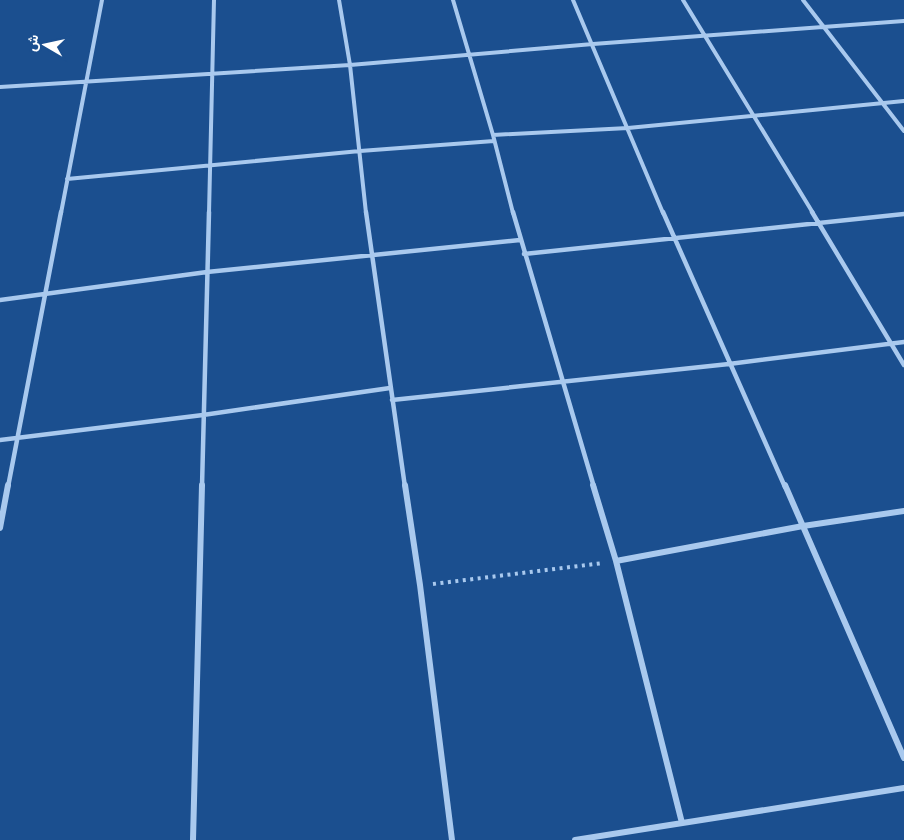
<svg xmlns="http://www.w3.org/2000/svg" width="904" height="840" viewBox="0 0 904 840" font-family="'Work Sans',Vazirmatn,sans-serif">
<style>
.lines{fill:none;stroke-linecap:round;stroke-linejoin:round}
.path{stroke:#a9c9ee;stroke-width:4;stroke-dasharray:3 4.5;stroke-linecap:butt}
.minor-far2{stroke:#a9c9ee;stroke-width:4}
.minor-far1{stroke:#a9c9ee;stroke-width:4.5}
.minor{stroke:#a9c9ee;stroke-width:6}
</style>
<rect width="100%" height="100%" fill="#1b4f8f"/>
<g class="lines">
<path class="path" d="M 433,584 L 603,563"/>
<path class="minor-far2" d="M 339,0 L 350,65 L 366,213
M 453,0 L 493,135 L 513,213
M 573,0 L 663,213
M 683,0 L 813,213
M 803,0 L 904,131
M 0,87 L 350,65 L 593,44 L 904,21
M 493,135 L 628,128 L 904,101
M 67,179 L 360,151 L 494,141
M 61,213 L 102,0
M 209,213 L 214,0"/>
<path class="minor-far1" d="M 366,212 L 405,487
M 513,212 L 594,487
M 663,212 L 785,487
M 812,212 L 904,365
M 524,254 L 904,214
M 0,300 L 207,272 L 520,240
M 392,400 L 729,364 L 904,342
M 0,440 L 203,415 L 390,388
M 8,487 L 61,212
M 202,487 L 209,212"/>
<path class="minor" d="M 405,485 L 420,585 L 452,840
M 593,485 L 616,561 L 682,823
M 785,485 L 904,758
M 0,528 L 8,485
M 616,561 L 803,526 L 904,511
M 193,840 L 202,485
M 575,840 L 904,788"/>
</g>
<g transform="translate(45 45) rotate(279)" stroke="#1b4f8f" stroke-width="4" paint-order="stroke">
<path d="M0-4L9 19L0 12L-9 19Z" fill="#ffffff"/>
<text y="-8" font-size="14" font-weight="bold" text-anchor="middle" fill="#ffffff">ش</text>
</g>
</svg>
